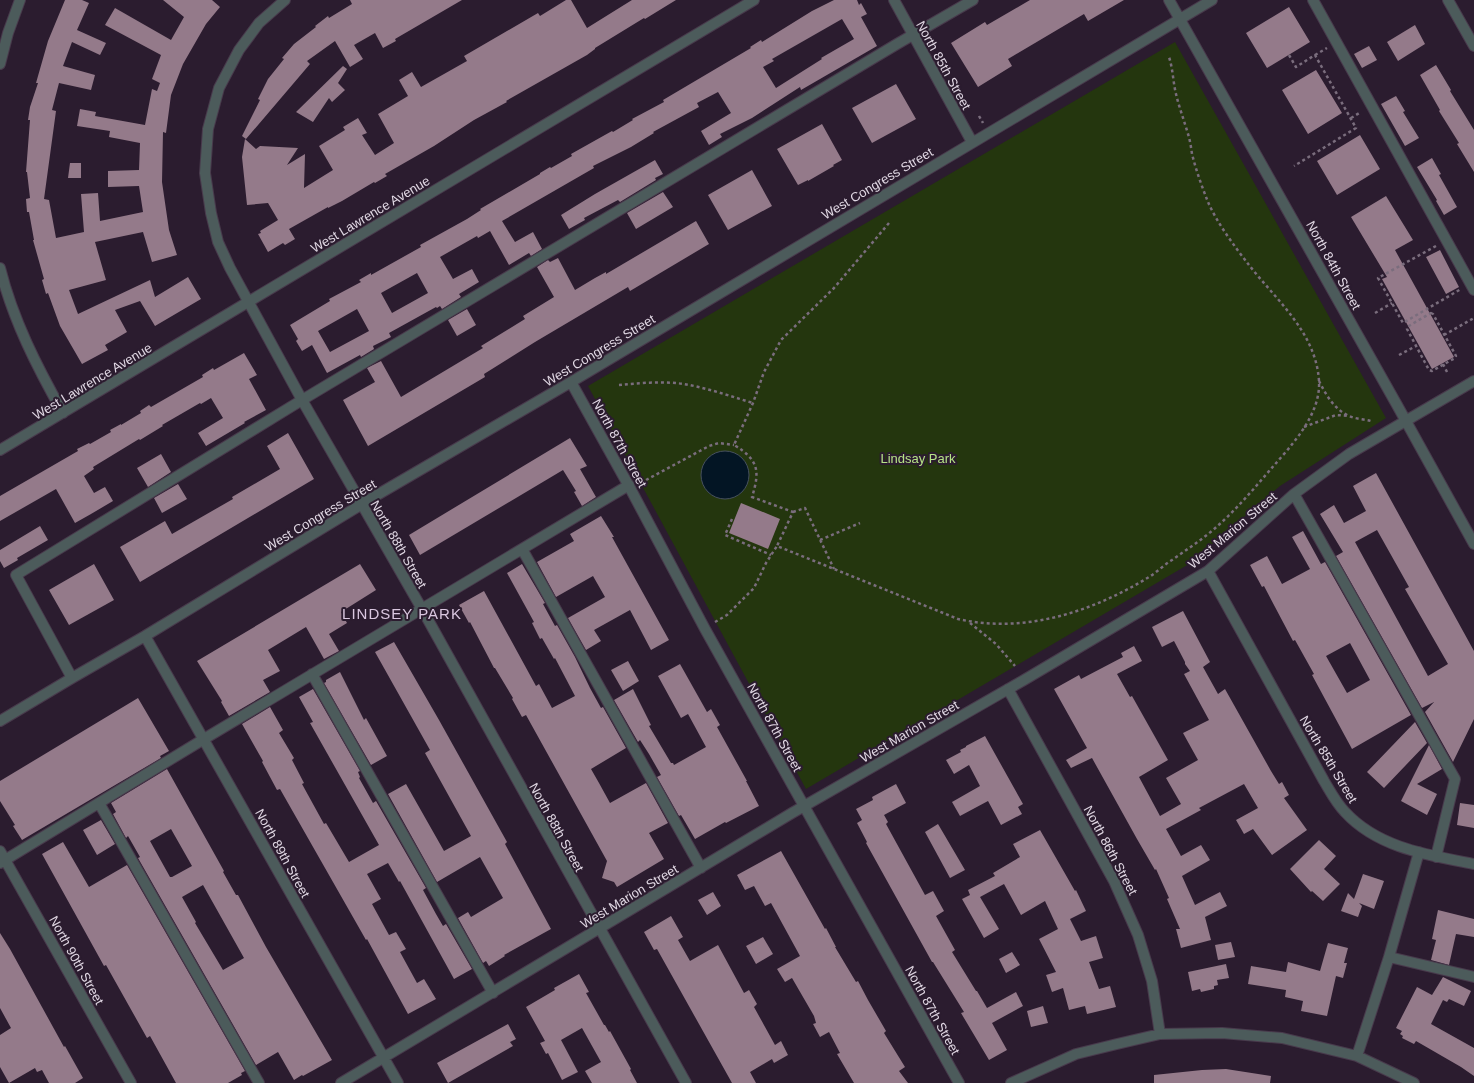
<svg xmlns="http://www.w3.org/2000/svg" width="1474" height="1083" viewBox="0 0 1474 1083" font-family="Arial,sans-serif">
<style>
.green{fill:#24360e}
.water{fill:#031524;stroke:#46505e}
.building{fill:#947a8a;fill-rule:evenodd}
.lines{fill:none;stroke-linecap:round;stroke-linejoin:round}
.minor-casing{stroke:#483a4c;stroke-width:12}
.path{stroke:#7a6d7d;stroke-width:2.5;stroke-dasharray:3 3;stroke-linecap:butt}
.minor{stroke:#4c5b5b;stroke-width:10}
.labels{text-anchor:middle;stroke-width:4;stroke-linejoin:round;paint-order:stroke}
.street-label{font-size:13px;fill:#e1d8e4;stroke:#2b1c2f}
.park-label{font-size:13px;fill:#b6e287;stroke:#2b1c2f}
.quarter-label{font-size:15px;letter-spacing:1px;fill:#dac7e0;stroke:#2b1c2f}
</style>
<rect width="100%" height="100%" fill="#2b1c2f"/>
<path class="green" d="M 1175,42 L 1386,418 L 1280,486 L 1189,564 L 806,789 L 588,386 Z"/>
<path class="water" d="M701 475a24 24 0 1 1 48 0a24 24 0 1 1-48 0Z"/>
<path class="building" d="M 65,0 L 82,0 L 89,3 L 77,30 L 106,43 L 100,55 L 72,42 L 63,66 L 95,75 L 91,90 L 59,83 L 52,110 L 56,111 L 44,199 L 49,200 L 56,238 L 84,232 L 81,194 L 98,193 L 100,221 L 143,212 L 139,186 L 108,187 L 108,171 L 139,170 L 140,143 L 109,137 L 110,131 L 77,126 L 80,109 L 96,112 L 95,116 L 145,125 L 152,89 L 157,91 L 160,83 L 152,79 L 161,55 L 105,25 L 115,8 L 171,40 L 184,17 L 163,0 L 212,0 L 220,7 L 206,24 L 183,64 L 171,95 L 166,133 L 163,132 L 162,182 L 169,230 L 177,255 L 152,262 L 143,232 L 95,242 L 106,280 L 69,290 L 78,314 L 150,280 L 155,297 L 188,277 L 201,299 L 155,326 L 140,301 L 115,310 L 127,332 L 105,345 L 108,350 L 82,364 L 60,326 L 48,293 L 46,294 L 42,280 L 44,279 L 33,240 L 34,240 L 29,212 L 27,212 L 26,199 L 30,198 L 27,172 L 26,172 L 30,120 L 28,120 L 30,107 L 38,83 L 36,83 L 48,41 Z
M 350,0 L 462,0 L 395,39 L 396,41 L 383,48 L 375,33 L 354,45 L 363,59 L 350,67 L 335,41 L 307,61 L 310,64 L 246,139 L 242,136 L 260,100 L 258,99 L 268,79 L 284,59 L 282,58 L 294,44 L 316,27 L 315,26 L 328,16 L 329,18 L 352,4 Z
M 566,0 L 571,0 L 587,28 L 632,0 L 676,0 L 645,19 L 644,18 L 595,48 L 595,49 L 587,55 L 506,101 L 507,102 L 474,120 L 434,146 L 385,174 L 387,176 L 375,183 L 374,182 L 342,201 L 328,208 L 328,207 L 289,229 L 295,239 L 285,245 L 283,243 L 268,252 L 258,234 L 261,233 L 260,231 L 278,220 L 268,203 L 247,205 L 242,157 L 245,139 L 256,149 L 260,146 L 298,148 L 287,165 L 305,154 L 304,188 L 333,170 L 319,146 L 345,130 L 343,127 L 358,118 L 367,133 L 362,135 L 375,155 L 394,143 L 378,114 L 408,96 L 399,80 L 412,72 L 421,87 L 467,61 L 464,56 L 538,13 L 540,16 Z
M 834,0 L 857,0 L 859,5 L 861,3 L 867,14 L 861,17 L 877,46 L 801,90 L 800,87 L 752,118 L 720,134 L 722,137 L 709,145 L 701,131 L 731,113 L 718,92 L 697,103 L 699,107 L 653,132 L 654,133 L 631,147 L 593,166 L 594,168 L 502,221 L 515,242 L 533,232 L 542,249 L 531,256 L 529,253 L 509,265 L 490,231 L 478,238 L 477,236 L 440,257 L 453,279 L 472,269 L 479,282 L 459,294 L 461,297 L 442,309 L 440,306 L 437,308 L 436,307 L 389,333 L 391,337 L 373,346 L 374,349 L 361,357 L 360,355 L 327,373 L 312,345 L 302,351 L 296,341 L 298,339 L 290,325 L 330,301 L 329,299 L 361,282 L 359,280 L 371,273 L 371,275 L 421,247 L 420,245 L 467,219 L 481,210 L 480,209 L 540,174 L 540,173 L 550,167 L 551,168 L 572,156 L 571,154 L 612,131 L 613,132 L 633,120 L 632,119 L 664,102 L 663,100 L 751,48 L 750,47 L 761,40 L 762,42 L 812,11 ZM 842,19 L 854,39 L 821,58 L 822,59 L 776,88 L 763,67 L 774,61 L 772,59 ZM 417,273 L 428,293 L 392,313 L 381,293 ZM 357,309 L 369,331 L 330,352 L 318,331 Z
M 1030,0 L 1124,0 L 1088,21 L 1084,14 L 1008,59 L 1012,66 L 978,87 L 951,43 L 985,22 L 987,25 Z
M 1289,7 L 1310,42 L 1267,68 L 1246,33 Z
M 1415,25 L 1425,44 L 1398,61 L 1387,42 Z
M 1369,46 L 1377,60 L 1362,68 L 1354,54 Z
M 1436,65 L 1451,90 L 1450,91 L 1474,130 L 1474,172 L 1457,144 L 1459,143 L 1439,111 L 1440,110 L 1420,75 Z
M 343,66 L 347,69 L 338,83 L 345,90 L 332,102 L 329,98 L 313,122 L 296,112 Z
M 1316,70 L 1342,113 L 1308,134 L 1282,90 Z
M 896,84 L 916,119 L 872,143 L 852,108 Z
M 1396,96 L 1405,111 L 1403,112 L 1419,138 L 1405,146 L 1381,104 Z
M 822,124 L 842,160 L 833,165 L 834,166 L 808,181 L 808,180 L 798,185 L 777,149 Z
M 1360,135 L 1380,169 L 1337,195 L 1317,161 Z
M 1432,158 L 1441,174 L 1439,175 L 1457,207 L 1444,215 L 1436,201 L 1437,200 L 1417,167 Z
M 655,160 L 663,174 L 655,178 L 656,180 L 620,202 L 618,200 L 584,218 L 585,220 L 569,229 L 561,215 L 595,194 Z
M 70,163 L 81,163 L 81,178 L 68,178 Z
M 752,170 L 772,206 L 728,230 L 708,195 Z
M 663,192 L 673,207 L 636,229 L 627,213 Z
M 1386,196 L 1413,240 L 1395,250 L 1454,357 L 1432,369 L 1382,279 L 1387,277 L 1351,217 Z
M 696,221 L 709,244 L 630,291 L 628,287 L 535,342 L 484,374 L 485,377 L 368,446 L 343,400 L 375,382 L 367,368 L 381,361 L 401,397 L 483,348 L 481,346 L 525,319 L 523,316 L 554,297 L 537,267 L 548,260 L 550,262 L 558,258 L 575,290 L 595,278 L 606,272 L 606,274 Z
M 1440,250 L 1459,287 L 1446,294 L 1426,257 Z
M 467,309 L 476,325 L 457,336 L 448,320 Z
M 244,353 L 257,375 L 249,379 L 266,410 L 244,422 L 245,423 L 206,446 L 198,433 L 223,418 L 211,398 L 201,404 L 200,403 L 162,425 L 163,426 L 140,440 L 139,439 L 93,467 L 94,469 L 84,476 L 94,493 L 105,487 L 113,501 L 91,514 L 75,523 L 56,489 L 0,521 L 0,496 L 78,451 L 77,449 L 89,443 L 90,444 L 111,432 L 110,430 L 121,424 L 121,425 L 141,413 L 140,411 L 149,405 L 151,407 L 203,377 L 202,375 L 213,368 L 214,370 Z
M 288,433 L 314,479 L 140,582 L 120,547 L 165,521 L 172,534 L 233,499 L 232,497 L 280,469 L 267,446 Z
M 570,438 L 587,466 L 580,469 L 596,497 L 582,506 L 574,492 L 576,491 L 563,470 L 420,555 L 409,535 Z
M 161,454 L 171,472 L 148,487 L 137,468 Z
M 1376,473 L 1474,651 L 1474,719 L 1453,762 L 1425,712 L 1434,702 L 1422,708 L 1336,556 L 1343,552 L 1320,514 L 1334,505 L 1344,523 L 1366,511 L 1353,486 ZM 1377,530 L 1409,587 L 1405,589 L 1448,664 L 1428,676 L 1355,542 Z
M 178,484 L 187,499 L 162,513 L 154,498 Z
M 741,503 L 780,519 L 768,549 L 729,533 Z
M 601,516 L 614,537 L 612,537 L 669,640 L 651,650 L 630,610 L 594,630 L 601,641 L 586,650 L 568,618 L 605,597 L 593,576 L 556,597 L 537,562 L 574,541 L 570,534 Z
M 40,526 L 48,540 L 17,558 L 18,560 L 4,568 L 0,561 L 0,550 Z
M 1303,531 L 1321,564 L 1325,562 L 1411,715 L 1352,749 L 1312,675 L 1314,674 L 1295,640 L 1293,641 L 1264,586 L 1262,587 L 1250,565 L 1267,556 L 1282,584 L 1310,569 L 1292,537 ZM 1350,643 L 1370,680 L 1347,693 L 1326,656 Z
M 94,564 L 114,600 L 69,625 L 49,590 Z
M 360,564 L 376,590 L 341,612 L 347,623 L 329,634 L 339,651 L 324,659 L 306,627 L 268,650 L 280,671 L 263,680 L 270,692 L 229,716 L 221,702 L 222,701 L 197,661 Z
M 522,564 L 545,603 L 543,604 L 555,626 L 557,625 L 575,657 L 590,688 L 601,708 L 603,707 L 626,748 L 591,769 L 599,783 L 610,803 L 646,783 L 668,823 L 649,833 L 664,859 L 617,887 L 614,882 L 602,878 L 607,861 L 526,715 L 522,717 L 512,699 L 513,698 L 495,668 L 494,668 L 470,622 L 469,623 L 459,605 L 484,591 L 536,686 L 539,684 L 552,708 L 575,696 L 555,658 L 554,659 L 542,638 L 540,639 L 532,623 L 534,622 L 507,573 Z
M 1183,611 L 1210,662 L 1203,667 L 1218,694 L 1225,689 L 1271,771 L 1279,784 L 1282,782 L 1289,795 L 1284,798 L 1307,830 L 1272,855 L 1253,829 L 1244,834 L 1236,820 L 1258,808 L 1244,784 L 1199,808 L 1201,810 L 1166,829 L 1181,856 L 1201,845 L 1210,860 L 1182,876 L 1195,905 L 1220,892 L 1227,906 L 1205,917 L 1211,940 L 1181,948 L 1176,929 L 1180,929 L 1167,899 L 1169,898 L 1156,869 L 1155,870 L 1137,839 L 1092,758 L 1071,768 L 1066,760 L 1087,748 L 1054,689 L 1079,675 L 1081,679 L 1123,657 L 1121,653 L 1134,646 L 1142,661 L 1117,674 L 1130,697 L 1132,696 L 1168,760 L 1139,777 L 1160,816 L 1181,804 L 1166,778 L 1198,760 L 1183,733 L 1209,720 L 1184,674 L 1190,671 L 1185,664 L 1185,662 L 1174,641 L 1162,647 L 1152,627 Z
M 394,642 L 439,720 L 507,842 L 505,844 L 551,929 L 504,955 L 505,956 L 489,966 L 486,961 L 483,963 L 458,918 L 468,912 L 471,917 L 503,898 L 480,857 L 437,882 L 388,794 L 406,784 L 444,851 L 471,836 L 425,753 L 430,750 L 375,652 Z
M 628,661 L 639,681 L 623,691 L 611,670 Z
M 680,664 L 707,712 L 711,709 L 720,725 L 717,727 L 747,781 L 746,781 L 759,806 L 726,823 L 725,822 L 695,839 L 681,815 L 679,816 L 657,777 L 661,775 L 649,754 L 640,740 L 638,742 L 614,700 L 633,689 L 651,725 L 649,726 L 671,763 L 673,763 L 674,765 L 706,747 L 688,714 L 681,718 L 658,676 Z
M 340,672 L 364,720 L 366,718 L 387,756 L 371,765 L 324,683 L 326,682 L 326,680 Z
M 313,689 L 360,771 L 358,772 L 360,777 L 359,778 L 373,803 L 376,801 L 426,888 L 423,890 L 436,914 L 443,926 L 446,924 L 472,969 L 454,979 L 400,881 L 399,882 L 388,863 L 367,874 L 381,899 L 372,904 L 389,935 L 396,932 L 406,949 L 400,952 L 417,983 L 424,979 L 436,999 L 408,1014 L 367,939 L 366,940 L 280,789 L 277,790 L 262,762 L 263,761 L 242,724 L 270,707 L 283,730 L 279,733 L 294,758 L 292,760 L 304,783 L 302,784 L 324,824 L 326,823 L 349,862 L 379,845 L 310,723 L 313,722 L 299,697 Z
M 138,698 L 169,751 L 160,756 L 161,758 L 22,840 L 13,826 L 15,825 L 0,801 L 0,781 Z
M 1415,722 L 1427,743 L 1384,788 L 1367,772 Z
M 985,736 L 1023,804 L 1018,807 L 1022,814 L 1001,825 L 988,801 L 960,816 L 952,802 L 980,786 L 969,765 L 954,774 L 946,760 L 961,752 L 960,750 L 966,747 L 966,746 Z
M 1429,745 L 1442,769 L 1417,784 L 1437,794 L 1427,815 L 1401,801 Z
M 167,769 L 224,871 L 223,872 L 236,895 L 238,895 L 266,947 L 332,1060 L 303,1076 L 302,1075 L 294,1080 L 278,1052 L 256,1065 L 138,858 L 140,857 L 128,836 L 126,838 L 113,814 L 116,812 L 111,803 ZM 171,829 L 192,866 L 172,877 L 170,877 L 150,841 ZM 203,885 L 244,958 L 223,970 L 195,923 L 196,922 L 182,897 Z
M 896,784 L 906,803 L 884,815 L 888,822 L 886,824 L 925,895 L 933,891 L 944,911 L 936,916 L 955,950 L 952,952 L 976,991 L 977,991 L 987,1008 L 1016,992 L 1023,1006 L 992,1023 L 1007,1050 L 989,1060 L 961,1013 L 964,1012 L 933,962 L 932,962 L 866,843 L 867,842 L 857,823 L 862,820 L 856,809 L 873,800 L 872,797 Z
M 1460,803 L 1474,805 L 1474,828 L 1457,825 Z
M 101,820 L 115,844 L 97,855 L 83,830 Z
M 938,824 L 965,870 L 950,878 L 925,832 Z
M 1040,830 L 1075,891 L 1076,890 L 1086,911 L 1070,919 L 1081,941 L 1096,936 L 1103,958 L 1089,962 L 1099,989 L 1110,986 L 1116,1007 L 1087,1014 L 1085,1006 L 1069,1010 L 1063,988 L 1052,992 L 1046,975 L 1056,972 L 1039,939 L 1058,929 L 1045,901 L 1021,915 L 1004,884 L 980,897 L 999,929 L 984,938 L 962,899 L 970,895 L 968,890 L 995,876 L 993,873 L 1020,857 L 1013,844 Z
M 1319,840 L 1336,856 L 1324,869 L 1340,884 L 1323,901 L 1312,891 L 1311,892 L 1290,869 Z
M 63,842 L 89,887 L 127,865 L 245,1071 L 241,1073 L 242,1075 L 228,1083 L 176,1083 L 150,1036 L 147,1038 L 106,965 L 104,966 L 42,854 Z
M 781,851 L 825,929 L 826,928 L 836,947 L 835,947 L 856,982 L 858,981 L 868,1000 L 886,1031 L 884,1033 L 905,1067 L 899,1071 L 908,1083 L 854,1083 L 837,1054 L 840,1053 L 829,1032 L 820,1037 L 813,1024 L 816,1023 L 814,1016 L 792,978 L 785,982 L 777,969 L 800,956 L 771,903 L 765,906 L 754,886 L 745,890 L 737,875 Z
M 1363,874 L 1384,881 L 1374,909 L 1359,903 L 1362,906 L 1358,917 L 1341,911 L 1348,893 L 1354,899 Z
M 713,892 L 721,906 L 707,915 L 698,900 Z
M 1438,910 L 1474,919 L 1474,937 L 1456,934 L 1449,965 L 1431,960 L 1436,940 L 1432,939 Z
M 671,916 L 683,937 L 678,940 L 690,961 L 718,945 L 744,993 L 749,990 L 757,1004 L 754,1007 L 775,1045 L 781,1041 L 788,1055 L 774,1063 L 772,1059 L 750,1072 L 756,1083 L 732,1083 L 657,949 L 654,950 L 644,932 Z
M 0,933 L 10,949 L 64,1047 L 65,1046 L 83,1078 L 75,1083 L 49,1083 L 42,1070 L 37,1072 L 35,1068 L 9,1083 L 0,1067 L 0,1035 L 11,1028 L 0,1008 Z
M 763,937 L 773,954 L 756,964 L 746,946 Z
M 1231,942 L 1235,957 L 1218,960 L 1215,945 Z
M 1328,943 L 1348,948 L 1344,963 L 1347,963 L 1343,978 L 1336,976 L 1327,1016 L 1301,1011 L 1303,1001 L 1285,997 L 1286,990 L 1248,984 L 1251,966 L 1286,972 L 1288,962 L 1320,971 Z
M 1012,952 L 1020,965 L 1006,973 L 999,959 Z
M 1226,964 L 1229,978 L 1217,980 L 1218,985 L 1214,986 L 1214,989 L 1201,992 L 1200,989 L 1192,991 L 1188,972 Z
M 579,974 L 589,992 L 586,993 L 604,1025 L 605,1025 L 609,1032 L 610,1031 L 631,1069 L 630,1070 L 637,1083 L 592,1083 L 585,1071 L 601,1062 L 582,1028 L 561,1040 L 578,1072 L 562,1080 L 548,1053 L 546,1054 L 540,1043 L 545,1041 L 526,1007 L 555,990 L 554,988 Z
M 1443,977 L 1471,991 L 1464,1006 L 1449,999 L 1447,1002 L 1443,1000 L 1431,1024 L 1474,1048 L 1474,1076 L 1461,1067 L 1416,1041 L 1414,1044 L 1402,1038 L 1403,1036 L 1400,1034 L 1402,1031 L 1396,1028 L 1417,987 L 1432,995 Z
M 1043,1006 L 1048,1023 L 1031,1027 L 1027,1011 Z
M 508,1024 L 516,1039 L 510,1042 L 513,1046 L 448,1083 L 437,1063 Z
M 1226,1069 L 1271,1076 L 1270,1083 L 1154,1083 L 1154,1075 L 1202,1070 Z"/>
<g class="lines">
<g class="minor-casing">
<path id="minor" d="M 285,0 L 259,23 L 239,50 L 219,88 L 208,129 L 205,173 L 211,213 L 218,242 L 230,268 L 302,400 L 422,609 L 686,1083
M 894,0 L 972,142
M 1169,0 L 1397,405 L 1474,544
M 1313,0 L 1474,290
M 1448,0 L 1474,46
M 0,64 L 8,33 L 20,0
M 0,268 C 13,320 37,367 63,413
M 571,382 L 630,488 L 705,629 L 959,1083
M 0,450 L 754,0
M 1294,494 L 1455,779 L 1436,857
M 522,549 L 701,868
M 1208,571 L 1324,781 C 1330,791 1336,803 1345,812 C 1378,848 1428,855 1474,864
M 145,636 L 398,1083
M 312,674 L 493,993
M 72,678 L 16,575 L 302,400 L 897,44 L 973,0
M 1008,689 L 1114,881 L 1138,935 L 1152,981 L 1160,1034
M 0,721 L 72,678 L 145,636 L 377,495 L 571,382 L 1212,0
M 99,803 L 259,1083
M 0,851 L 131,1083
M 0,863 L 204,739 L 629,485
M 1389,957 L 1474,977
M 1357,1056 L 1389,957 L 1419,852
M 341,1083 L 792,813 L 1024,680 L 1208,571 L 1294,494 L 1349,454 L 1474,381
M 1011,1083 L 1076,1054 L 1117,1044 L 1160,1034 L 1222,1033 L 1282,1038 L 1357,1056 L 1414,1083"/>
</g>
<path class="path" d="M 1289,55 L 1296,67 L 1315,55 L 1356,128 L 1294,166
M 1315,55 L 1327,48
M 979,116 L 983,123
M 1351,118 L 1361,112
M 889,223 L 834,288 L 781,340 L 764,372 L 753,403 L 734,445 C 759,460 760,471 752,497 L 793,512 L 777,546 L 958,619 C 1024,634 1092,612 1149,577 C 1157,572 1164,565 1172,560 C 1186,550 1200,541 1213,530 C 1234,512 1252,491 1270,470 C 1291,446 1321,415 1319,381 C 1316,332 1276,300 1249,265 C 1235,247 1217,223 1208,202 C 1202,187 1196,170 1192,154 C 1191,147 1190,140 1188,134 C 1184,120 1179,107 1176,94 C 1173,82 1173,69 1169,57
M 1436,246 L 1378,278 L 1403,323 L 1461,289
M 1375,313 L 1392,303
M 1431,313 L 1433,314 L 1456,356 L 1455,358 L 1432,371 L 1429,370 L 1407,329 L 1407,327 Z
M 1444,335 L 1474,318
M 1399,355 L 1416,346
M 1443,364 L 1448,374
M 1319,381 C 1326,395 1334,409 1349,416 C 1355,419 1364,419 1371,421
M 619,385 C 640,383 663,381 684,384 C 707,388 730,396 753,403
M 1304,427 L 1336,415 L 1349,416
M 646,480 L 709,446 L 719,443 L 734,445
M 793,512 L 805,508 L 834,569
M 732,519 L 725,535 L 771,555
M 820,540 L 860,523
M 715,622 L 727,615 L 754,588 L 766,563 L 777,546
M 970,623 L 996,644 L 1015,666"/>
<use href="#minor" class="minor"/>
</g>
<g class="labels">
<g class="street-label">
<text transform="translate(944 65) rotate(61)" y="5">North 85th Street</text>
<text transform="translate(877 183) rotate(-31)" y="5">West Congress Street</text>
<text transform="translate(370 214) rotate(-31)" y="5">West Lawrence Avenue</text>
<text transform="translate(1334 265) rotate(61)" y="5">North 84th Street</text>
<text transform="translate(599 350) rotate(-31)" y="5">West Congress Street</text>
<text transform="translate(92 381) rotate(-31)" y="5">West Lawrence Avenue</text>
<text transform="translate(620 443) rotate(61)" y="5">North 87th Street</text>
<text transform="translate(320 515) rotate(-31)" y="5">West Congress Street</text>
<text transform="translate(1232 530) rotate(-40)" y="5">West Marion Street</text>
<text transform="translate(399 544) rotate(60)" y="5">North 88th Street</text>
<text transform="translate(775 727) rotate(61)" y="5">North 87th Street</text>
<text transform="translate(909 731) rotate(-30)" y="5">West Marion Street</text>
<text transform="translate(1329 759) rotate(59)" y="5">North 85th Street</text>
<text transform="translate(557 827) rotate(61)" y="5">North 88th Street</text>
<text transform="translate(1111 850) rotate(62)" y="5">North 86th Street</text>
<text transform="translate(283 853) rotate(61)" y="5">North 89th Street</text>
<text transform="translate(629 896) rotate(-31)" y="5">West Marion Street</text>
<text transform="translate(77 960) rotate(61)" y="5">North 90th Street</text>
<text transform="translate(933 1010) rotate(61)" y="5">North 87th Street</text>
</g>
<g class="park-label">
<text x="918" y="463">Lindsay Park</text>
</g>
<g class="quarter-label">
<text x="402" y="619">LINDSEY PARK</text>
</g>
</g>
</svg>
